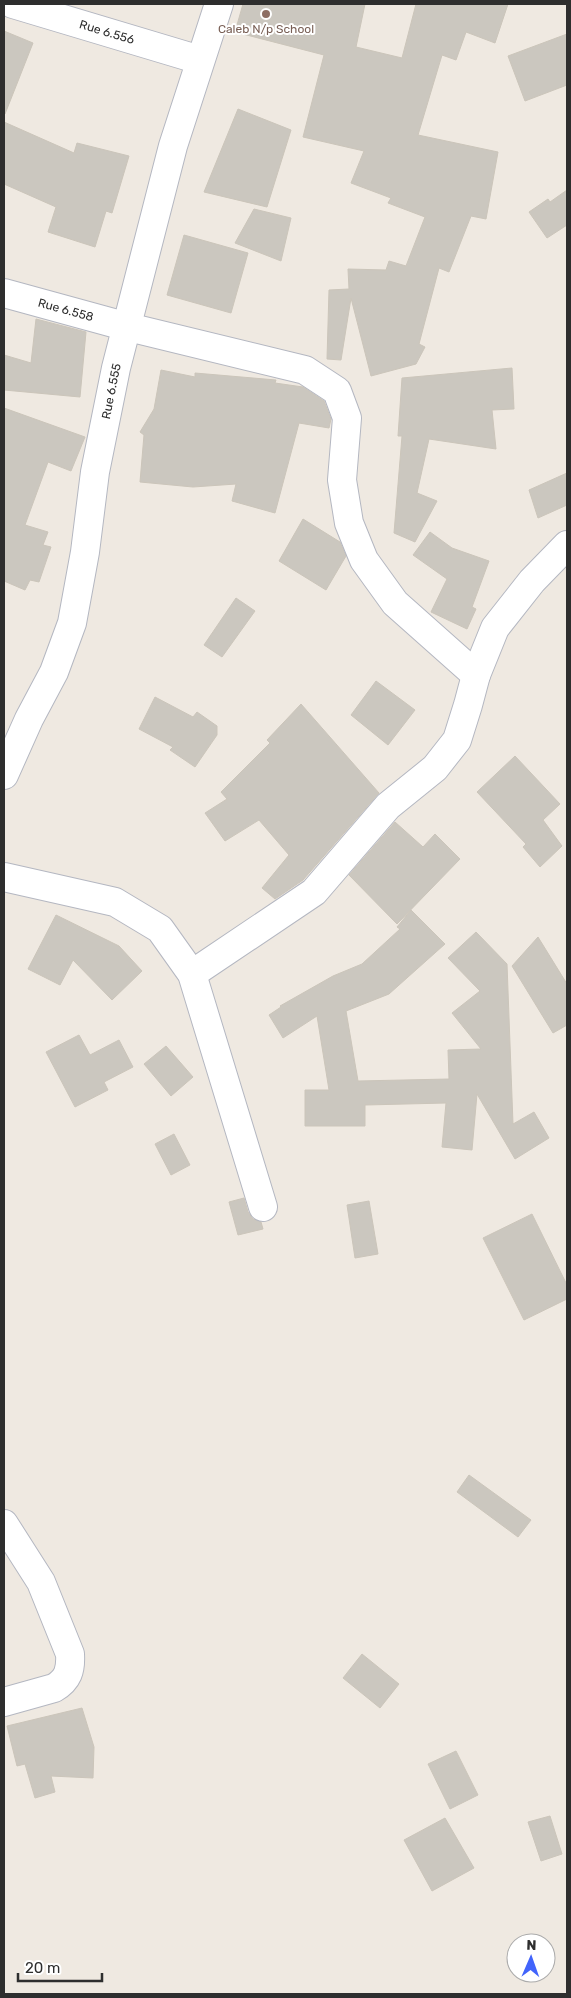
<svg xmlns="http://www.w3.org/2000/svg" width="571" height="1998" viewBox="0 0 571 1998" font-family="Rubik,sans-serif">
<style>
.building{fill:#cbc7bf;stroke:#cbc5ba}
.lines{fill:none;stroke-linecap:round;stroke-linejoin:round}
.street-casing{stroke:#b4b7c1;stroke-width:30}
.street{stroke:#fff;stroke-width:28}
.education-dot{fill:#8d6e63;stroke:#fff;stroke-width:2}
.labels{text-anchor:middle;stroke-width:4;stroke-linejoin:round;paint-order:stroke}
.education-label{font-size:12px;fill:#785e54;stroke:#fff}
.street-label{font-size:12px;fill:#2e2e2e;stroke:#fff}
</style>
<rect width="100%" height="100%" fill="#efe9e1"/>
<path class="building" d="M 243,4 L 365,4 L 356,47 L 402,58 L 416,4 L 508,4 L 495,43 L 466,32 L 456,60 L 442,55 L 418,135 L 498,152 L 486,219 L 471,216 L 449,272 L 439,268 L 419,344 L 425,347 L 416,364 L 371,376 L 351,298 L 341,360 L 327,359 L 329,290 L 349,289 L 348,269 L 386,270 L 389,261 L 406,266 L 425,217 L 388,203 L 391,198 L 351,183 L 364,151 L 303,137 L 324,55 L 235,32 Z
M 4,31 L 33,43 L 5,114 L 4,114 Z
M 567,34 L 567,85 L 525,101 L 508,56 Z
M 238,109 L 291,130 L 267,207 L 204,192 Z
M 4,122 L 74,153 L 77,143 L 129,156 L 112,213 L 106,211 L 95,247 L 48,232 L 56,207 L 4,184 Z
M 567,190 L 567,225 L 547,238 L 529,212 L 548,199 L 550,202 Z
M 254,209 L 291,218 L 281,261 L 235,243 Z
M 184,235 L 248,253 L 231,313 L 167,295 Z
M 36,319 L 86,332 L 80,397 L 4,390 L 4,355 L 31,363 Z
M 512,368 L 514,409 L 492,410 L 496,449 L 429,439 L 417,493 L 437,501 L 415,542 L 394,533 L 402,436 L 398,436 L 402,378 Z
M 161,370 L 195,377 L 195,373 L 276,380 L 275,383 L 303,387 L 324,401 L 331,419 L 329,428 L 299,423 L 275,513 L 232,501 L 236,484 L 193,487 L 140,482 L 144,435 L 140,432 L 154,409 Z
M 4,408 L 85,437 L 71,471 L 48,462 L 25,525 L 48,532 L 43,545 L 51,547 L 39,582 L 30,580 L 25,590 L 4,581 Z
M 567,473 L 567,505 L 538,518 L 529,490 Z
M 303,519 L 340,542 L 346,556 L 326,590 L 279,561 Z
M 430,532 L 452,548 L 489,561 L 472,607 L 476,609 L 467,629 L 431,612 L 447,579 L 413,555 Z
M 236,598 L 255,611 L 222,657 L 204,645 Z
M 376,681 L 415,710 L 388,745 L 351,715 Z
M 155,697 L 193,717 L 197,712 L 217,726 L 217,735 L 195,767 L 170,750 L 173,747 L 139,729 Z
M 301,704 L 379,793 L 303,880 L 275,899 L 262,888 L 289,855 L 259,820 L 225,841 L 205,813 L 227,799 L 221,792 L 270,743 L 267,740 Z
M 515,756 L 560,804 L 543,820 L 562,846 L 540,867 L 523,847 L 526,844 L 477,792 Z
M 395,822 L 423,847 L 435,834 L 460,859 L 397,924 L 349,875 Z
M 411,910 L 445,944 L 389,994 L 346,1011 L 358,1081 L 449,1079 L 448,1050 L 481,1049 L 452,1013 L 480,991 L 448,958 L 476,932 L 507,964 L 513,1124 L 534,1112 L 549,1138 L 515,1159 L 477,1094 L 472,1150 L 442,1147 L 446,1103 L 365,1105 L 365,1126 L 305,1126 L 305,1090 L 329,1090 L 317,1016 L 283,1038 L 269,1015 L 281,1007 L 280,1006 L 333,976 L 362,964 L 400,929 L 397,927 Z
M 56,915 L 119,946 L 142,971 L 112,1000 L 73,960 L 60,985 L 28,969 Z
M 538,937 L 567,984 L 567,1025 L 553,1033 L 512,966 Z
M 79,1035 L 90,1055 L 119,1040 L 133,1067 L 104,1082 L 108,1090 L 75,1107 L 46,1052 Z
M 166,1046 L 193,1077 L 171,1096 L 144,1064 Z
M 174,1134 L 190,1165 L 171,1175 L 155,1144 Z
M 244,1198 L 248,1212 L 253,1219 L 261,1222 L 263,1229 L 238,1235 L 229,1202 Z
M 369,1201 L 378,1254 L 355,1258 L 347,1205 Z
M 532,1214 L 567,1285 L 567,1299 L 524,1320 L 483,1238 Z
M 469,1475 L 531,1520 L 518,1537 L 457,1492 Z
M 362,1654 L 399,1684 L 380,1708 L 343,1678 Z
M 82,1708 L 94,1747 L 93,1778 L 51,1776 L 55,1792 L 35,1798 L 25,1764 L 17,1766 L 7,1726 Z
M 456,1751 L 478,1795 L 450,1809 L 428,1764 Z
M 550,1816 L 562,1854 L 541,1861 L 528,1822 Z
M 445,1818 L 474,1868 L 432,1891 L 404,1840 Z"/>
<g class="lines">
<g class="street-casing">
<g id="street">
<path id="s1" d="M 13,4 L 200,60"/>
<path id="s2" d="M 4,293 L 128,327 L 305,370 L 337,391 L 347,418 L 342,480 L 349,523 L 364,560 L 395,603 L 476,675"/>
<path id="s3" d="M 4,775 L 29,719 L 54,672 L 72,623 L 85,552 L 95,472 L 116,368 L 173,146 L 219,4"/>
<path d="M 4,877 L 115,902 L 160,929 L 192,974 L 263,1207"/>
<path d="M 192,974 L 314,892 L 388,806 L 435,768 L 457,740 L 468,705 L 476,675 L 495,628 L 532,581 L 567,545"/>
<path d="M 4,1524 L 41,1582 L 70,1654 C 71,1670 68,1680 54,1688 L 4,1702"/>
</g>
</g>
<use href="#street" class="street"/>
</g>
<circle class="education-dot" cx="266" cy="14" r="5"/>
<g class="labels">
<g class="education-label">
<text x="266" y="33">Caleb N/p School</text>
</g>
<g class="street-label">
<text dy="4" stroke="none"><textPath href="#s1" startOffset="98">Rue 6.556</textPath></text>
<text dy="4" stroke="none"><textPath href="#s2" startOffset="64">Rue 6.558</textPath></text>
<text dy="4" stroke="none"><textPath href="#s3" startOffset="402">Rue 6.555</textPath></text>
</g>
</g>
<rect width="571" height="1998" fill="none" stroke="#2e2e2e" stroke-width="10"/>
<g transform="translate(531 1958) rotate(2)"><circle r="24" fill="#ffffff" stroke="#ababab"/>
<path d="M0-4L9 19L0 12L-9 19Z" fill="#4264fb"/>
<text y="-8" font-size="14" font-weight="bold" text-anchor="middle" fill="#2e2e2e">N</text>
</g>
<path d="M18 1973v8h84v-8" fill="none" stroke="#2e2e2e" stroke-width="2.5"/>
<text x="25" y="1973" font-size="15" fill="#2e2e2e" stroke="#ffffff" stroke-width="4" paint-order="stroke">20 m</text>
</svg>
